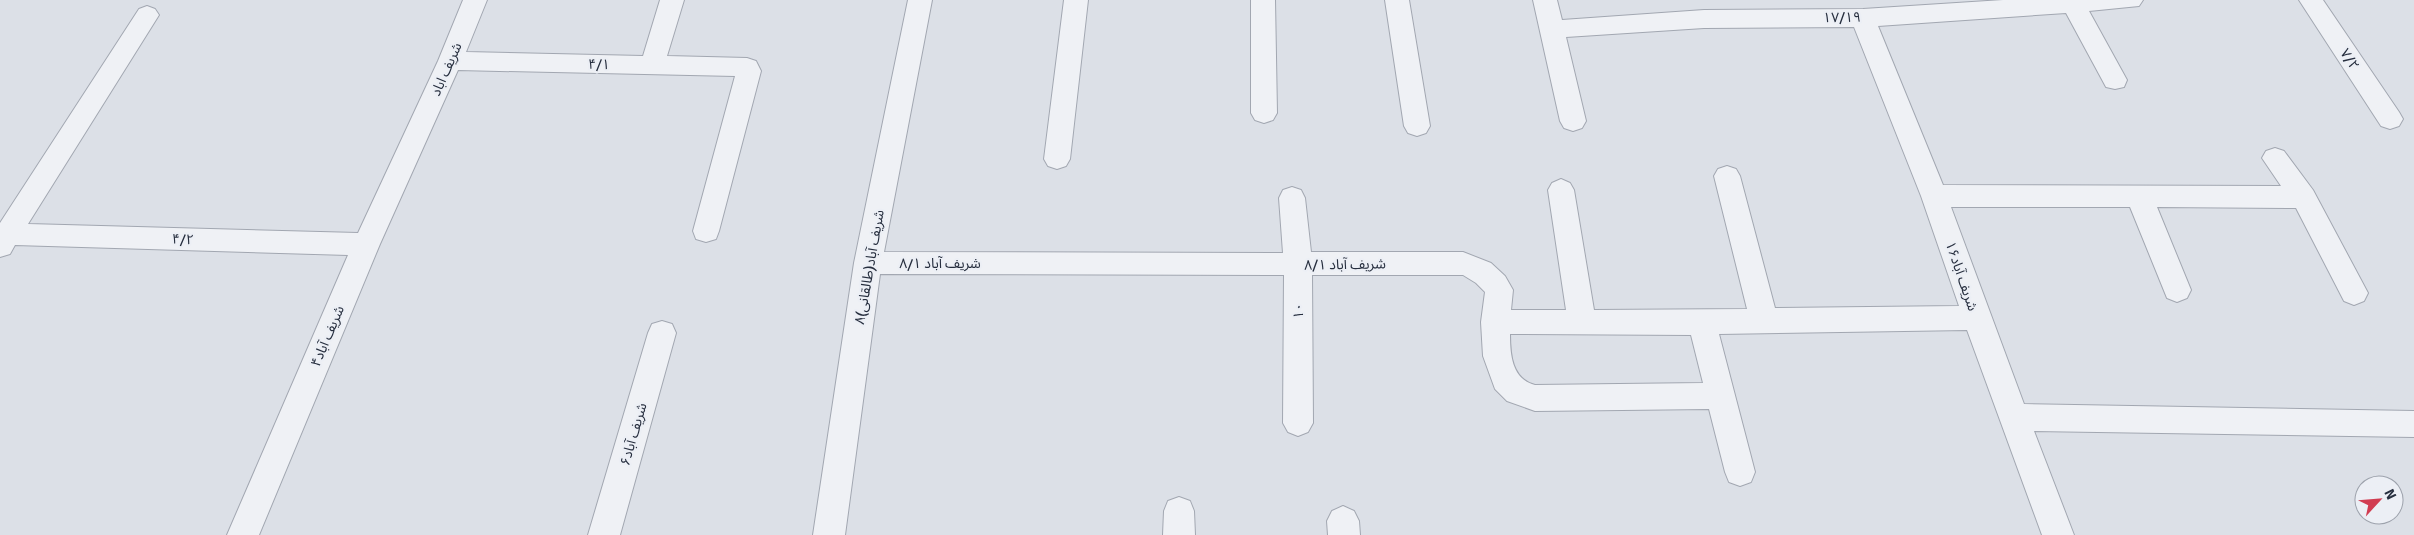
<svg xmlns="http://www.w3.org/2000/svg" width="2414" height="535" viewBox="0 0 2414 535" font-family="Signika,'Noto Sans Arabic',sans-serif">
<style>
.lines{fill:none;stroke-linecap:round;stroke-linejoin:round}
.minor-casing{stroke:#a2a7b1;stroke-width:2}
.minor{fill:#eff1f5;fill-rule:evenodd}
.labels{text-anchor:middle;stroke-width:4.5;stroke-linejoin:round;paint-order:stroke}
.street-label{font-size:14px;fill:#262e3e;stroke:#eceff5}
</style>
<rect width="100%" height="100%" fill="#dce0e7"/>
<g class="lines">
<g class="minor-casing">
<path id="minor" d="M 463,0 L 487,0 L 466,52 L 643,56 L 660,0 L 684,0 L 667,56 L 747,58 L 756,61 L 761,71 L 719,231 L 716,239 L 706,242 L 696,239 L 693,231 L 735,76 L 458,70 L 380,244 L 259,535 L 227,535 L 348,255 L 15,245 L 10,254 L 0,257 L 0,223 L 139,9 L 147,6 L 155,9 L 159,15 L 28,224 L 358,233 L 438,61 Z
M 908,0 L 932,0 L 884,252 L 1283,253 L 1279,198 L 1283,190 L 1292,187 L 1301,190 L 1305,198 L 1311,252 L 1463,252 L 1491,263 L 1505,276 L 1513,290 L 1511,310 L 1566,310 L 1548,190 L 1552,183 L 1561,179 L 1570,183 L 1574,190 L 1594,310 L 1747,309 L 1714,176 L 1718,169 L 1727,166 L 1736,169 L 1740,176 L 1775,308 L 1959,306 L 1921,196 L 1854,27 L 1704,28 L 1566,37 L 1586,121 L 1582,128 L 1573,131 L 1564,128 L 1560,121 L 1533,0 L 1557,0 L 1562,20 L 1704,10 L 1863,9 L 2003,0 L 2143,0 L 2139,6 L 2089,11 L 2127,80 L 2124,87 L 2115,89 L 2106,87 L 2066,13 L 1878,26 L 1943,185 L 2281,186 L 2262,158 L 2266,151 L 2275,148 L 2284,151 L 2313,190 L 2368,293 L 2364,301 L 2354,305 L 2344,301 L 2296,208 L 2157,207 L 2191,290 L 2187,298 L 2177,302 L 2167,298 L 2130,207 L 1951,207 L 2024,404 L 2414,411 L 2414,437 L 2034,431 L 2074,535 L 2042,535 L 1967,330 L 1719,334 L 1755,472 L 1751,482 L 1740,486 L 1729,482 L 1725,472 L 1709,409 L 1535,411 L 1507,401 L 1495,389 L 1483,356 L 1481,322 L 1485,292 L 1476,283 L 1463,275 L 1312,275 L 1313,423 L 1308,432 L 1298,436 L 1288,432 L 1283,423 L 1284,275 L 880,274 L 845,535 L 813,535 L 854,263 ZM 1510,334 L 1691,335 L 1703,383 L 1535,385 C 1512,379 1510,355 1510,334 Z
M 1064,0 L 1088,0 L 1070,159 L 1066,166 L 1057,169 L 1048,166 L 1044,159 Z
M 1251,0 L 1275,0 L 1277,113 L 1273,120 L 1264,123 L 1255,120 L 1251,113 Z
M 1385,0 L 1409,0 L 1430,126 L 1426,133 L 1417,136 L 1408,133 L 1404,126 Z
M 2299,0 L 2323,0 L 2399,112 L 2403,119 L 2399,126 L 2390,129 L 2381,126 Z
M 662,321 L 672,324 L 676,333 L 620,535 L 588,535 L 648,333 L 652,324 Z
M 1179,497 L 1190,501 L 1194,511 L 1195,535 L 1163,535 L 1164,511 L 1168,501 Z
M 1343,506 L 1354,511 L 1359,521 L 1360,535 L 1328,535 L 1327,521 L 1332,511 Z"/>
</g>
<use href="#minor" class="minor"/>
</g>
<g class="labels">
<g class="street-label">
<text transform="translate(1842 17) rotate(-1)" y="5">۱۷/۱۹</text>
<text transform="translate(2350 59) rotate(56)" y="5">۷/۲</text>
<text transform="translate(599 64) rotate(1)" y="5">۴/۱</text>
<text transform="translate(446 69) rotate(-66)" y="5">شریف اباد</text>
<text transform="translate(183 239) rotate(2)" y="5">۴/۲</text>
<text x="940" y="268">شریف آباد ۸/۱</text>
<text transform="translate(1345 264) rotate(-1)" y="5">شریف آباد ۸/۱</text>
<text transform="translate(869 267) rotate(-80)" y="5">۸شریف آباد(طالقانی)</text>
<text transform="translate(1962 276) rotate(71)" y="5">شریف آباد۱۶</text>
<text transform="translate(1298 311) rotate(-90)" y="5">۱۰</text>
<text transform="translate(327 336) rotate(-67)" y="5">۴شریف آباد</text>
<text transform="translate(633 434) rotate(-74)" y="5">شریف آباد۶</text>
</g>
</g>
<g transform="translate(2379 500) rotate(64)"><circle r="24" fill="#eceff5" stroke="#9da2ac"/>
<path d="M0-4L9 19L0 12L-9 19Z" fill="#d13c51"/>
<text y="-8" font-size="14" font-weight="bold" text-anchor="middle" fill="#262e3e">N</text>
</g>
</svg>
